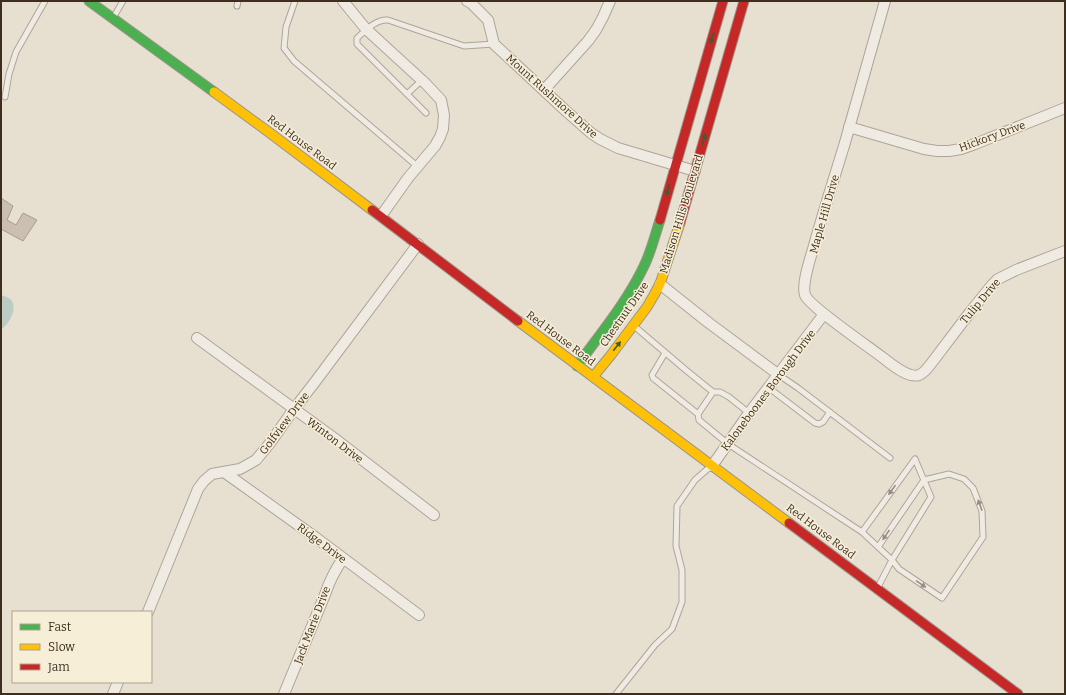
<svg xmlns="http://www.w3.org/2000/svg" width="1066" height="695" viewBox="0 0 1066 695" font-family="Bitter,serif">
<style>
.water{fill:#bcccc2}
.building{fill:#cbbfb2;stroke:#a89c90}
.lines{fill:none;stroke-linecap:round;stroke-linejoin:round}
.lane-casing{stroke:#ada599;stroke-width:7}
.street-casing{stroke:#ada599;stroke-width:12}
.fast-casing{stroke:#9c958a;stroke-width:11}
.slow-casing{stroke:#9c958a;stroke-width:11}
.jam-casing{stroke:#9c958a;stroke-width:11}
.lane{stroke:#efebe3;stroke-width:5}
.street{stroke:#efebe3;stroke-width:10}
.fast{stroke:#4caf50;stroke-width:9}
.slow{stroke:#ffc107;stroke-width:9}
.jam{stroke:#c62828;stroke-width:9}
.oneway{fill:#425b31}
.oneway2{fill:#968c82}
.labels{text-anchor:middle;stroke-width:3;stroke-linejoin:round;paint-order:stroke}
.street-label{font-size:11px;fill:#3d2e20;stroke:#f7eed8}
</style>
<rect width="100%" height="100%" fill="#e7e0d1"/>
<path class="water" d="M 1,295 C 4,296 8,297 10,299 C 19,306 9,326 1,329 Z"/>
<path class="building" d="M 1,198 L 13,206 L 7,220 L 16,225 L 23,213 L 37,220 L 23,241 L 1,229 Z"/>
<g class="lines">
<g class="lane-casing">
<path id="lane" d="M 295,1 L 286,27 L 284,48 L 294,61 L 417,166
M 237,6 L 238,1
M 113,18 L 123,1
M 407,94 L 422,80
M 5,97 L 9,74 L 16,52 L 45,1
M 426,113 L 357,44 L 357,38 C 366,30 376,19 388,20 L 464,46 L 494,44
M 634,326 L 687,371 L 713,392 L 720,392 L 729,397 L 749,413
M 665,353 L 652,375 L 653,378 L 698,414 L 699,420 L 728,444 L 862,532 L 892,560 L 899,569 L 942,598 L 983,537 L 982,511 L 973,488 L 964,479 L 949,474 L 924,480 L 878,547
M 779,375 L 798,388 L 890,458
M 769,388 L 815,423 L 819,424 L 823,422 L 830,412
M 698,414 L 713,392
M 862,532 L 915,459
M 878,587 L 892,560 L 931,497 L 915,459
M 616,694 L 655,645 L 672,629 L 682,602 L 682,570 L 676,546 L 677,506 L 695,480 L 711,466"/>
</g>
<g class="street-casing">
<path id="street" d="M 343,1 L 366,29 L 426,84 L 441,100 L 444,115 L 443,129 L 440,137 L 435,146 L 408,178 L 381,216
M 467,1 L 471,3 L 488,20 L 494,44 L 566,111 L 591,133 L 600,139 L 618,148 L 695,171
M 885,1 C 871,49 858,98 844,146 C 834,178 824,210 815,242 C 812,254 801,283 805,295 C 809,306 869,347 882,357 C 890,363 908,379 919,375 C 924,373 927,369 930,365 L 971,311 L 992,285 L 998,279 L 1016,270 L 1065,251
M 544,90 L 588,41 L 596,30 L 603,17 L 610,1
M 849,127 L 924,149 L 937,151 L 949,151 L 961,149 L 975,144 L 1065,108
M 660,284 L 709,323 L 779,375
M 197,338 L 334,438 L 434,515
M 712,466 L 749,413 L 824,314
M 224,472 L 315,537 L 419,615
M 148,612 L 198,489 L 204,481 L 212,474 L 240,469 L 256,460 L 270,443 L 294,409 L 315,382 L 418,244
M 113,694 L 118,682
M 284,694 L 326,592 C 330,579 336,569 343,558"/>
</g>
<g class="fast-casing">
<path id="fast" d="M 89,1 L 214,92
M 577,366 C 600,334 627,302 644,266 C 651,252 655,235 660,220"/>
</g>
<g class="slow-casing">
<path id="slow" d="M 214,92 L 270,133 L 372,210
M 518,321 L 789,523
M 593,377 L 611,355 L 647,307 L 654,295 L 660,284 L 680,223"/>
</g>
<g class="jam-casing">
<path id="jam" d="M 372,210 L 518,321
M 660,220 L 723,1
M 680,223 L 744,1
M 789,523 L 1018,694"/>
</g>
<use href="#lane" class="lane"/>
<use href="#street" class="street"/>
<use href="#fast" class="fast"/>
<use href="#slow" class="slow"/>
<use href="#jam" class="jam"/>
</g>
<defs><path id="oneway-solid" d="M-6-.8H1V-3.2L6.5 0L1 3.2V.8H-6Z"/></defs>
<g class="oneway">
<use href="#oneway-solid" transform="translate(712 38) rotate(106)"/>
<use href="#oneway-solid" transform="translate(704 139) rotate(-74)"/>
<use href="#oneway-solid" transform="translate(668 190) rotate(105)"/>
<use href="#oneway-solid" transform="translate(617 346) rotate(-52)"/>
</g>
<g class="oneway2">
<use href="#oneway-solid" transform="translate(892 490) rotate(126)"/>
<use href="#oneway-solid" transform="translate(980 505) rotate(-110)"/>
<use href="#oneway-solid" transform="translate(886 535) rotate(124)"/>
<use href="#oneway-solid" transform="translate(921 584) rotate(34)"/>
</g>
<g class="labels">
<g class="street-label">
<text transform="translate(552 96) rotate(42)" y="4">Mount Rushmore Drive</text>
<text transform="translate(992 136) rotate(-20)" y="4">Hickory Drive</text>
<text transform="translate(302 142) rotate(37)" y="4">Red House Road</text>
<text transform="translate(681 214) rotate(-73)" y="4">Madison Hills Boulevard</text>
<text transform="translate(824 214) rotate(-74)" y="4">Maple Hill Drive</text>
<text transform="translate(980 301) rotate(-50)" y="4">Tulip Drive</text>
<text transform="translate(624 314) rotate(-55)" y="4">Chestnut Drive</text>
<text transform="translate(561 338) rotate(37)" y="4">Red House Road</text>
<text transform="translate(768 390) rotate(-53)" y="4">Kaloneboones Borough Drive</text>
<text transform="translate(284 423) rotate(-53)" y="4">Golfview Drive</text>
<text transform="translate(335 440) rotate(37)" y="4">Winton Drive</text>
<text transform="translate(821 531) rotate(37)" y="4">Red House Road</text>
<text transform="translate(322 543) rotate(37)" y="4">Ridge Drive</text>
<text transform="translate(312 625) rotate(-69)" y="4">Jack Marie Drive</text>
</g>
</g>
<rect width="1066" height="695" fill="none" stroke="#3d2e20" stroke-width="4"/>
<rect x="12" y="611" width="140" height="72" fill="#f7eed8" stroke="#ada18e"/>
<rect x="20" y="624" width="20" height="6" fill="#4caf50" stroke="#ada18e"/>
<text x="48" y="631" font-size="12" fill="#3d2e20">Fast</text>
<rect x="20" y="644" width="20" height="6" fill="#ffc107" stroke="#ada18e"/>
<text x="48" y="651" font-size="12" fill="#3d2e20">Slow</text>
<rect x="20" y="664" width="20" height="6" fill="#c62828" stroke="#ada18e"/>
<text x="48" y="671" font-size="12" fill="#3d2e20">Jam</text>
</svg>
